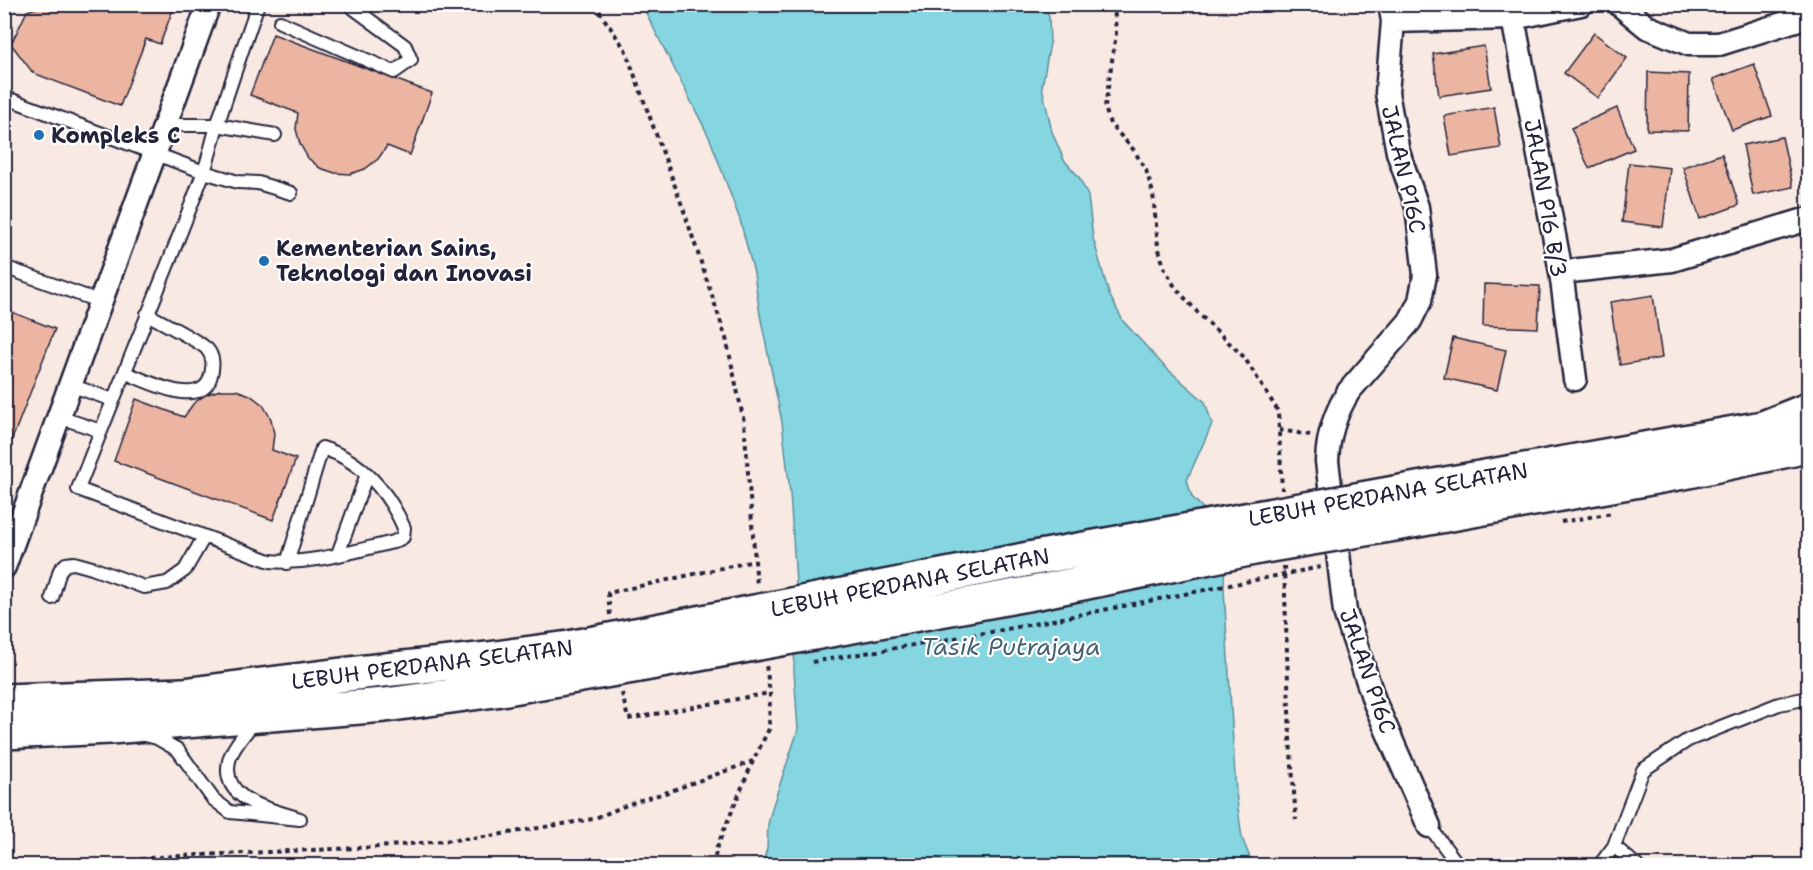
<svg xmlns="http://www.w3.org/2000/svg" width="1813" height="870" viewBox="0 0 1813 870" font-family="'Shantell Sans',sans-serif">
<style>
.water{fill:#85d6e0;stroke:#5d8e9e;stroke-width:1.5}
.building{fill:#ecb5a2;stroke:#22223b;stroke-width:1.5}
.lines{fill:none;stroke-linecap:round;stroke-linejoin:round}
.lane-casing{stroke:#22223b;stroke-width:16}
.street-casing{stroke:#22223b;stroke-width:27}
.secondary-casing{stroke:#22223b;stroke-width:38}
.path{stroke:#22223b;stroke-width:4;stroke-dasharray:4.5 4.5;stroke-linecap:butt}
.lane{stroke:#fff;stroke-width:12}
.street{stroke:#fff;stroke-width:22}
.secondary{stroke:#fff;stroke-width:33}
.secondary-bridge-casing{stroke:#22223b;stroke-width:38;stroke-linecap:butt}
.secondary-bridge{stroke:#fff;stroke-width:33}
.poi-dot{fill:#1f6fb2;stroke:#fff;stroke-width:2}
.labels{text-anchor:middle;stroke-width:4.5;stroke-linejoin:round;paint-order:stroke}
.poi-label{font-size:22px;font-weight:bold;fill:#22223b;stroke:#fff;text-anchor:start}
.street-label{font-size:22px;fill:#22223b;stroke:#fff}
.water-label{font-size:24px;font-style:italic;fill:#456175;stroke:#fff}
</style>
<rect width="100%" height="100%" fill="#f9e9e3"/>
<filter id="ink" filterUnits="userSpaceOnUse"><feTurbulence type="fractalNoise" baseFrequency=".0167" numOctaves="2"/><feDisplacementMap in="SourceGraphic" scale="12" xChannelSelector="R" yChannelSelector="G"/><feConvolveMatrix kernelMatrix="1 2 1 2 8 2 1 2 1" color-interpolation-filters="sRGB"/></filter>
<g filter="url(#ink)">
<path class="water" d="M 642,5 L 1045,5 L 1049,17 L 1050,43 L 1042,87 L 1052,132 L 1064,160 L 1079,177 L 1088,196 L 1093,238 L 1109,294 L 1123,321 L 1163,365 L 1205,402 L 1212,424 L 1187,480 L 1192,497 L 1225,531 L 1224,589 L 1236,793 L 1242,838 L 1253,865 L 762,865 L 767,849 L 768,824 L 773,805 L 798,730 L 794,671 L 796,583 L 790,493 L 782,422 L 760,315 L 754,273 L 740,220 L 710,139 Z"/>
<path class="building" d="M 48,4 L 175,4 L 160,44 L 146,39 L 120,106 L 33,73 L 11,44 L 27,11 Z
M 1594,33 L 1627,58 L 1598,98 L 1564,73 Z
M 273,34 L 432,93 L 410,155 L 387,146 L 378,159 L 365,169 L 350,174 L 335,173 L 320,168 L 308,158 L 300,144 L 296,129 L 298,113 L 250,95 Z
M 1484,46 L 1491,88 L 1439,96 L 1433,54 Z
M 1754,64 L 1772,116 L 1732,130 L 1713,79 Z
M 1648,72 L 1689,74 L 1688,131 L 1647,130 Z
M 1494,107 L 1501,148 L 1451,156 L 1444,116 Z
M 1617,108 L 1634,149 L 1589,168 L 1571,128 Z
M 1782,137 L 1793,187 L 1753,195 L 1743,145 Z
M 1722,154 L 1739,205 L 1700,219 L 1683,167 Z
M 1629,163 L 1670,168 L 1663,227 L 1622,222 Z
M 1484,284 L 1540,286 L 1538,328 L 1483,326 Z
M 1653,295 L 1662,358 L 1620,365 L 1610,302 Z
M 4,309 L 55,329 L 4,460 Z
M 1453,338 L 1506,350 L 1497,390 L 1444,378 Z
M 220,390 L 236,390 L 250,395 L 263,405 L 271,419 L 274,434 L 272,450 L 296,459 L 273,520 L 114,461 L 136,399 L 184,417 L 193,404 L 205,395 Z"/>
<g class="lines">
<g class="lane-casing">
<path id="lane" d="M 258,4 C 244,45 230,85 217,126 C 212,142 209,159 203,174 C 163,280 119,384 78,489 L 270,561 C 311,565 353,551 394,542 L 403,537 L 404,528 C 388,491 361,460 322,448 L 287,563
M 280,22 L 394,72 L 411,60 L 405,46 L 348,4
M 4,97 L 204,172 L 238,182 L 258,183 L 291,193
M 165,125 L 217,125 L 275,135
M 4,267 L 101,302
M 126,373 C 147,381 203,411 211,375 C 213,366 214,357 207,349 C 202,343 158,320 147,314
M 70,385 L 113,400
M 59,417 L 101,431
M 338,554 L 367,474
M 52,598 L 60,570 L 66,564 L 74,563 L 92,568 L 144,587 L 167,583 L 185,570 L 204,537
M 145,735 L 157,738 L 178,750 L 213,799 L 230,812 L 300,819 C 272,809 220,802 229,761 C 232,747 246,733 254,722
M 1429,826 L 1459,866
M 1614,846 L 1637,866
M 1599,866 L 1614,846 L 1643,770 L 1688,740 L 1779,704 L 1808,698"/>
</g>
<g class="street-casing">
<path id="street" d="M 1390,4 L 1393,21 L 1387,93 L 1398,152 L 1417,207 L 1425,275 L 1420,301 L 1410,321 L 1349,391 C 1335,413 1328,435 1327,461 L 1345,612 L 1375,703 L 1429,826
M 1619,4 L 1647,27 L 1689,44 L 1719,44 L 1808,16
M 1513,18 L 1561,272 L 1575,379
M 1393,21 L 1513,18 L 1581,4
M 1561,272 L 1672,260 L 1808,219
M 4,567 L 209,4"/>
</g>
<g class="secondary-casing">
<path id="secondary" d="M 1395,493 L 1763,428 L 1808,410
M 1401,523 L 1689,471 L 1793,449 L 1808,444
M 4,701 L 183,695 L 365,672 L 488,659 L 569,648 L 636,635
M 4,732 L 110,727 L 385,705 L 495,690 L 639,665"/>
</g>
<path class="path" d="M 594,4 L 625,49 L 683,208 L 726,338 L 744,422 L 757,586
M 1114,4 L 1116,34 L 1105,107 L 1110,124 L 1133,149 L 1146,170 L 1153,193 L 1158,246 L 1164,267 L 1175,287 L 1199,314 L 1244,357 L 1278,411 L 1282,490
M 1279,430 L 1311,435
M 1561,522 L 1613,513
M 1284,566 L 1290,739 L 1296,820
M 610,615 L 608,593 L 754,561
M 812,662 L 997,631 L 1321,567
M 622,693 L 628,719 L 770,693
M 96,866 L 157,857 L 379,847 L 484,837 L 593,819 L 637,801 L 665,793 L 753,761
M 714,866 L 716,849 L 753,761 L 769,729 L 770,693 L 766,665"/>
<use href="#lane" class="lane"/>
<use href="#street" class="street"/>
<use href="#secondary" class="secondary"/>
<g class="secondary-bridge-casing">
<path id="secondary-bridge" d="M 636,635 L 1029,559 L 1395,493
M 639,665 L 1038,592 L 1259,547 L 1401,523"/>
</g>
<use href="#secondary-bridge" class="secondary-bridge"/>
</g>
</g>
<g class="poi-dot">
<circle cx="39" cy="135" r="6"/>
<circle cx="264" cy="261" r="6"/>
</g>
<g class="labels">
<g class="poi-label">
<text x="51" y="143">Kompleks C</text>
<text x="276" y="256">Kementerian Sains,<tspan x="276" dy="25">Teknologi dan Inovasi</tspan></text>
</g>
<g class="street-label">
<text transform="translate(1404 169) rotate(77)" y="8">JALAN P16C</text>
<text transform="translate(1546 198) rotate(80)" y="8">JALAN P16 B/3</text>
<text transform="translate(1388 494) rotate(-10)" y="8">LEBUH PERDANA SELATAN</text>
<text transform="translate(910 582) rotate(-11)" y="8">LEBUH PERDANA SELATAN</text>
<text transform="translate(432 664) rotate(-7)" y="8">LEBUH PERDANA SELATAN</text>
<text transform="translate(1368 671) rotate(71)" y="8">JALAN P16C</text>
</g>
<g class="water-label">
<text x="1011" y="655">Tasik Putrajaya</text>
</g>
</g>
<rect width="1813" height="870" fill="none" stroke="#fff" stroke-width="24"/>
<rect x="12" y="12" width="1789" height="846" fill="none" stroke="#22223b" stroke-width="2" filter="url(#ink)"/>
</svg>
